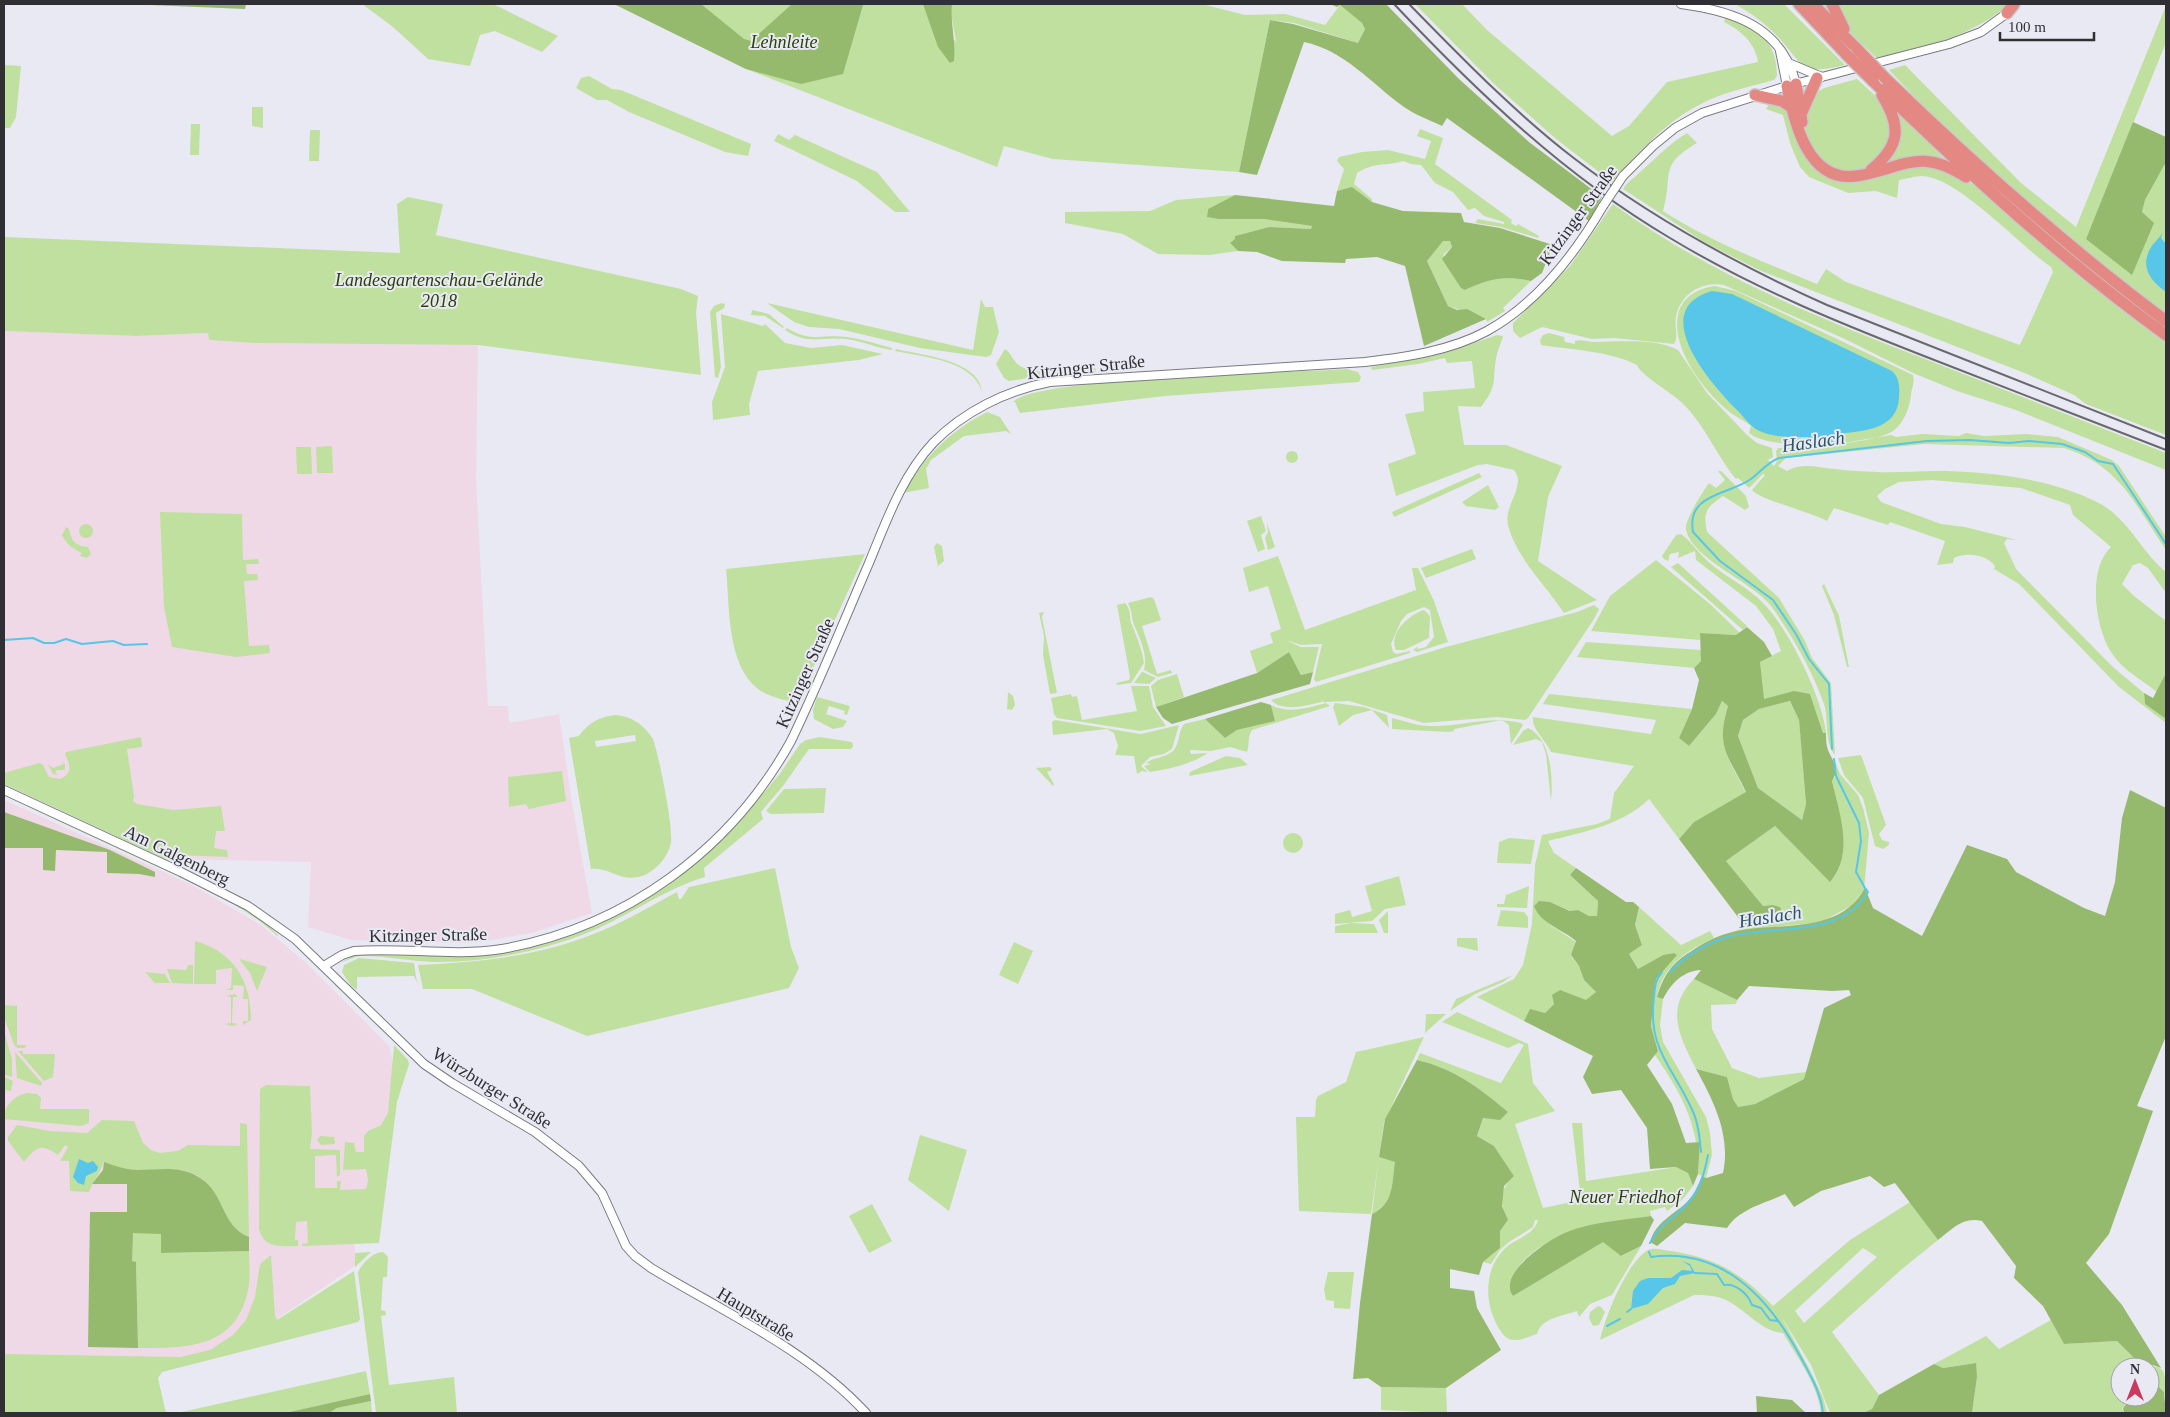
<svg xmlns="http://www.w3.org/2000/svg" width="2170" height="1417" viewBox="0 0 2170 1417" font-family="'Times New Roman',serif">
<style>
.education{fill:#efd9e6}
.green{fill:#c0e0a0;fill-rule:evenodd}
.forest{fill:#95ba6d;fill-rule:evenodd}
.water{fill:#57c6e9}
.lines{fill:none;stroke-linecap:round;stroke-linejoin:round}
.stream{stroke:#57c6e9;stroke-width:2}
.minor-casing{stroke:#7a7a83;stroke-width:10}
.highway-casing{stroke:#c9c9ca;stroke-width:14}
.minor{stroke:#fff;stroke-width:8}
.highway{stroke:#e38883;stroke-width:11}
.rail{stroke:#68686d;stroke-width:2}
.minor-bridge-casing{stroke:#7a7a83;stroke-width:10;stroke-linecap:butt}
.highway-bridge-casing{stroke:#c9c9ca;stroke-width:14;stroke-linecap:butt}
.minor-bridge{stroke:#fff;stroke-width:8}
.highway-bridge{stroke:#e38883;stroke-width:11}
.labels{text-anchor:middle;stroke-width:4;stroke-linejoin:round;paint-order:stroke}
.park-label{font-size:18px;font-style:italic;fill:#2a4108;stroke:#e9e9f3}
.street-label{font-size:18px;fill:#303034;stroke:#e9e9f3}
.water-label{font-size:19px;font-style:italic;fill:#285666;stroke:#e9e9f3}
</style>
<rect width="100%" height="100%" fill="#e9e9f3"/>
<path class="education" d="M 4,331 L 137,336 L 208,333 L 209,340 L 254,343 L 478,345 L 476,479 L 488,706 L 508,706 L 509,723 L 559,714 L 572,803 L 592,913 L 532,933 L 474,943 L 351,940 L 308,927 L 311,862 L 173,859 L 4,778 Z
M 4,800 L 190,884 L 261,925 L 305,962 L 389,1046 L 397,1078 L 355,1242 L 355,1266 L 277,1319 L 253,1321 L 219,1352 L 4,1403 Z"/>
<path class="green" d="M 362,4 L 493,4 L 558,36 L 542,52 L 495,31 L 480,35 L 470,66 L 428,59 L 393,27 Z
M 614,4 L 923,4 L 956,42 L 951,13 L 952,4 L 1202,4 L 1245,15 L 1285,14 L 1325,25 L 1340,5 L 1362,23 L 1365,29 L 1358,43 L 1294,23 L 1270,20 L 1239,172 L 1053,159 L 1004,146 L 997,167 L 746,69 Z
M 1415,4 L 1462,4 L 1487,30 L 1612,136 L 1629,126 L 1667,82 L 1758,62 C 1755,42 1740,30 1724,22 L 1727,14 C 1756,29 1777,39 1777,76 L 1774,80 C 1749,87 1723,92 1701,104 C 1665,122 1639,152 1612,182 L 1556,139 L 1493,83 Z
M 1735,4 L 1784,4 L 1845,65 C 1799,76 1805,66 1778,37 C 1765,23 1751,13 1735,4 Z
M 1834,4 L 2009,4 C 1974,35 1924,48 1879,60 C 1859,41 1845,31 1834,4 Z
M 2165,8 L 2165,45 L 2086,239 L 2142,212 L 2145,200 L 2166,162 L 2166,317 L 2077,249 L 1928,111 L 1889,70 L 1905,65 L 2021,183 L 2076,227 Z
M 4,65 L 21,66 L 16,117 L 10,128 L 4,128 Z
M 589,76 L 612,89 L 621,90 L 751,144 L 748,156 L 725,152 L 629,112 L 607,100 L 597,100 L 576,88 L 581,78 Z
M 1857,79 L 1878,98 L 1890,115 L 1890,144 L 1868,168 L 1861,171 L 1837,171 L 1821,162 L 1806,137 L 1805,110 L 1816,93 L 1824,88 Z
M 1891,103 L 1949,164 L 1876,169 L 1891,151 Z
M 1769,104 L 1789,110 L 1826,175 L 1928,163 L 1965,178 L 2063,262 L 2166,338 L 2166,435 L 2086,404 L 2074,395 L 2027,374 L 1759,270 L 1704,242 L 1623,189 C 1628,181 1633,179 1639,173 C 1656,158 1669,144 1687,133 L 1697,143 C 1657,166 1674,175 1663,211 C 1711,242 1764,262 1817,284 L 1826,269 L 1846,282 L 2020,345 L 2053,272 L 2051,267 C 2020,246 1958,177 1922,176 C 1915,176 1906,179 1899,180 L 1897,198 L 1876,191 L 1848,193 L 1809,177 L 1800,167 L 1790,143 L 1783,115 L 1766,109 Z
M 252,107 L 263,107 L 263,128 L 252,126 Z
M 191,124 L 200,124 L 199,155 L 190,155 Z
M 1420,129 L 1443,138 L 1435,164 L 1512,220 L 1511,223 L 1516,226 L 1518,224 L 1539,236 L 1538,238 L 1501,227 L 1475,223 L 1478,219 L 1504,224 L 1504,222 L 1484,216 L 1475,208 L 1468,210 L 1453,192 L 1435,183 L 1421,165 L 1411,164 L 1403,161 C 1385,167 1376,161 1357,173 L 1354,184 L 1372,199 L 1372,202 L 1352,188 L 1337,191 L 1344,169 L 1337,161 L 1339,157 L 1362,152 L 1388,150 L 1425,159 L 1431,141 L 1417,136 Z
M 310,130 L 320,130 L 319,161 L 309,161 Z
M 778,134 L 789,140 L 795,135 L 877,172 L 910,212 L 895,212 L 857,181 L 774,141 Z
M 1235,195 L 1208,209 L 1207,217 L 1218,219 L 1264,219 L 1312,226 L 1311,229 L 1269,227 L 1235,236 L 1236,239 L 1230,243 L 1238,251 L 1209,255 L 1158,254 L 1123,234 L 1065,223 L 1065,212 L 1150,211 L 1176,200 Z
M 408,197 L 443,204 L 436,235 L 681,289 L 698,296 L 696,312 L 701,375 L 478,345 L 254,343 L 209,340 L 208,333 L 137,336 L 4,331 L 4,237 L 400,253 L 397,204 Z
M 1613,204 C 1706,272 1813,316 1920,357 C 2002,389 2084,421 2166,453 L 2166,470 L 2016,410 L 1957,391 L 1913,373 L 1847,340 L 1724,285 C 1702,281 1680,294 1676,317 C 1674,326 1679,337 1674,344 L 1614,338 L 1592,339 L 1542,327 L 1520,338 L 1513,331 L 1513,323 L 1570,266 Z
M 1443,240 L 1450,241 L 1452,247 L 1443,255 L 1465,290 C 1489,279 1505,275 1531,281 L 1503,308 L 1505,311 L 1487,322 L 1486,319 L 1448,306 L 1427,261 Z
M 1715,286 L 1736,291 L 1913,375 C 1915,381 1912,388 1911,394 C 1910,407 1904,423 1893,431 C 1869,446 1772,452 1749,433 L 1751,426 C 1745,421 1738,418 1731,413 C 1705,393 1668,346 1679,311 C 1684,296 1699,288 1715,286 Z
M 981,299 L 985,307 L 993,307 L 999,332 L 991,355 L 986,357 L 920,348 L 839,329 L 809,327 L 794,322 L 767,303 L 973,350 Z
M 721,303 L 725,304 L 724,308 L 716,313 L 721,367 L 718,378 L 715,377 L 710,312 L 714,306 Z
M 752,310 L 769,314 L 784,327 L 783,328 L 765,316 L 751,315 Z
M 721,314 L 763,326 L 765,324 L 785,343 L 811,348 L 842,345 L 883,354 L 859,360 L 758,371 L 749,404 L 750,415 L 713,420 L 712,402 L 725,367 Z
M 787,328 C 811,343 822,334 847,337 C 862,339 877,344 892,348 L 892,350 C 877,348 862,341 846,339 C 821,336 809,346 785,330 Z
M 1549,333 L 1564,337 L 1565,342 L 1575,344 L 1575,341 C 1581,339 1588,342 1595,342 C 1619,342 1655,338 1678,350 L 1707,393 L 1747,435 L 1757,443 L 1772,448 L 1773,457 L 1768,460 L 1774,466 L 1777,461 L 1776,451 L 1778,448 L 1826,446 L 1891,435 L 1896,437 L 1922,434 L 1959,436 L 1966,433 L 1984,436 L 2027,434 L 2058,437 L 2112,460 L 2119,466 L 2166,537 L 2166,550 C 2135,505 2121,466 2064,448 L 1924,444 L 1786,458 L 1778,466 L 1787,471 C 1803,462 1818,468 1835,469 C 1849,471 1863,471 1877,472 C 1896,473 1915,471 1934,471 C 1989,471 2048,478 2097,502 C 2128,517 2141,552 2166,572 L 2166,593 L 2148,568 L 2140,563 L 2133,565 L 2122,584 L 2134,596 L 2166,621 L 2166,673 L 2157,692 C 2142,680 2121,669 2111,652 C 2095,627 2087,569 2111,547 L 2073,515 L 2070,505 L 2021,488 L 1932,480 L 1899,482 L 1885,489 L 1877,496 L 1881,502 L 1941,524 L 1965,527 L 2017,540 L 2007,539 L 2004,543 L 2016,569 L 2114,668 L 2144,693 L 2145,704 L 2166,719 L 2166,723 L 2119,687 L 2027,592 L 2019,584 L 1994,569 L 1995,566 C 1986,554 1966,552 1954,558 L 1953,563 L 1937,565 L 1945,541 L 1890,522 L 1888,525 L 1834,508 L 1827,521 C 1811,512 1758,499 1752,490 L 1765,475 L 1763,474 L 1749,488 L 1738,478 L 1736,479 C 1716,455 1704,423 1681,402 C 1671,392 1640,375 1637,365 C 1610,351 1573,350 1541,345 L 1540,340 L 1543,335 Z
M 1497,335 L 1503,336 C 1501,344 1497,351 1496,359 C 1492,383 1498,385 1481,407 L 1458,406 L 1464,445 L 1506,445 L 1562,466 L 1548,497 L 1538,561 L 1597,600 L 1564,613 C 1545,584 1517,559 1508,525 C 1503,506 1527,486 1514,470 L 1487,464 L 1478,465 L 1396,496 L 1388,464 L 1416,454 L 1405,414 L 1424,411 L 1423,392 L 1475,388 L 1472,361 L 1447,363 L 1445,358 L 1418,364 L 1372,370 L 1371,367 L 1445,353 Z
M 896,349 C 921,355 980,360 982,392 C 973,360 923,357 895,351 Z
M 1005,349 C 1011,352 1013,362 1020,366 C 1040,377 1073,369 1095,368 L 1096,372 L 1069,372 L 1009,381 L 1004,378 L 996,364 Z
M 1347,369 L 1358,372 L 1361,377 L 1359,382 L 1165,396 L 1020,413 L 1015,402 L 1013,402 C 1035,377 1298,373 1347,369 Z
M 987,412 L 1000,417 L 1011,434 L 1006,431 L 964,436 L 931,460 L 926,469 L 929,488 L 903,493 C 927,455 947,433 987,412 Z
M 332,446 L 333,473 L 317,473 L 316,447 Z
M 296,447 L 311,447 L 312,474 L 297,474 Z
M1286 457a6 6 0 1 1 12 0a6 6 0 1 1-12 0Z
M 1718,471 L 1721,471 L 1746,496 L 1749,507 L 1745,510 L 1723,496 C 1706,508 1703,511 1707,532 L 1779,598 L 1805,641 L 1812,658 L 1831,683 L 1835,755 C 1824,743 1829,719 1824,704 C 1812,670 1792,635 1771,606 C 1753,582 1693,560 1686,530 C 1684,521 1703,491 1709,483 L 1716,488 L 1725,480 Z
M 1479,473 L 1482,477 L 1394,517 L 1392,512 Z
M 1488,485 L 1499,507 L 1495,510 L 1466,506 L 1462,502 Z
M 160,512 L 242,514 L 243,560 L 258,559 L 259,564 L 246,564 L 247,574 L 257,574 L 258,580 L 244,581 L 249,646 L 269,645 L 270,653 L 236,657 L 172,647 L 164,607 Z
M 1261,516 L 1266,531 L 1261,535 L 1265,549 L 1258,552 L 1247,521 Z
M 1267,523 L 1275,547 L 1268,550 L 1265,538 L 1268,532 Z
M79 531a7 7 0 1 1 14 0a7 7 0 1 1-14 0Z
M 66,527 L 69,529 C 71,541 76,546 88,547 L 91,554 L 87,558 L 80,556 L 82,553 C 72,548 67,545 62,535 Z
M 1681,534 C 1692,542 1700,555 1711,564 C 1727,578 1748,587 1763,603 C 1788,627 1823,699 1826,733 L 1823,733 L 1810,694 L 1764,700 L 1762,695 L 1760,662 L 1781,651 L 1773,629 L 1756,606 L 1696,560 L 1695,551 L 1678,558 L 1679,552 L 1670,554 L 1668,561 L 1664,559 L 1662,556 L 1676,535 Z
M 937,543 L 942,546 L 944,561 L 938,566 L 934,547 Z
M 1472,549 L 1476,559 L 1426,578 L 1421,568 Z
M 865,554 L 797,703 C 783,700 769,697 758,689 C 726,664 730,606 726,569 Z
M 1278,556 L 1305,630 L 1416,590 L 1412,568 L 1418,568 L 1434,601 L 1448,642 L 1417,652 L 1413,650 L 1417,647 L 1418,649 L 1426,647 L 1434,637 L 1430,610 L 1424,607 L 1407,614 L 1401,621 L 1391,644 L 1393,652 L 1396,654 L 1410,651 L 1410,653 L 1316,682 L 1314,679 L 1322,644 L 1301,645 L 1286,640 L 1301,647 L 1319,647 L 1313,672 L 1301,675 L 1289,652 L 1257,673 L 1250,651 L 1273,643 L 1270,633 L 1281,629 L 1268,586 L 1249,592 L 1243,568 Z
M 1656,560 L 1710,604 L 1740,633 L 1736,635 L 1700,633 L 1700,640 L 1591,631 L 1610,596 Z
M 1678,563 L 1747,626 L 1743,630 L 1671,567 Z
M 1824,584 L 1839,616 L 1849,667 L 1847,667 L 1834,615 L 1822,586 Z
M 1151,597 L 1154,599 L 1161,620 L 1142,626 L 1157,674 L 1171,670 L 1172,673 L 1158,677 L 1144,670 C 1148,655 1140,639 1134,625 C 1131,617 1133,613 1128,603 Z
M 1125,603 C 1133,613 1128,616 1132,625 C 1137,638 1142,649 1144,663 L 1131,683 L 1117,685 L 1116,683 L 1129,680 L 1130,677 L 1117,605 Z
M 1594,605 L 1599,609 L 1594,619 L 1528,718 L 1525,720 L 1497,717 L 1424,723 L 1349,701 L 1323,702 L 1321,699 L 1322,702 C 1307,705 1283,713 1271,700 L 1446,647 L 1577,612 Z
M 1424,610 L 1430,616 L 1429,638 L 1404,650 L 1396,650 C 1388,633 1410,614 1424,610 Z
M 1044,612 L 1042,617 L 1057,693 L 1050,694 L 1043,655 L 1044,636 L 1039,613 Z
M 1586,642 L 1701,650 L 1701,661 L 1694,668 L 1577,657 Z
M 1142,672 L 1143,672 L 1156,678 L 1149,684 L 1134,683 Z
M 1177,674 L 1184,697 L 1156,707 L 1151,686 L 1158,680 Z
M 1131,686 L 1149,686 L 1153,707 L 1166,726 L 1140,731 L 1057,718 L 1054,714 L 1051,698 L 1071,694 L 1072,697 L 1077,696 L 1082,720 L 1137,711 Z
M 1008,692 L 1013,696 L 1015,705 L 1012,710 L 1007,709 Z
M 1549,694 L 1692,709 L 1679,738 L 1689,746 L 1716,714 L 1722,701 L 1728,706 C 1715,745 1729,759 1746,793 L 1694,822 L 1679,839 L 1649,799 C 1622,825 1584,832 1548,841 L 1554,853 L 1576,868 L 1570,875 L 1598,901 L 1597,916 L 1589,916 L 1578,910 L 1571,911 L 1550,902 L 1549,924 L 1576,942 L 1571,956 L 1579,966 L 1584,980 L 1596,992 L 1587,1000 L 1554,1004 L 1545,1013 L 1530,1010 L 1524,1021 L 1477,997 L 1514,979 L 1523,965 L 1532,924 L 1535,865 L 1542,835 L 1597,824 L 1610,819 L 1614,793 L 1634,766 L 1551,752 C 1546,740 1531,729 1533,717 L 1651,734 L 1656,720 L 1543,704 Z
M 817,697 L 850,706 L 847,715 L 844,714 L 845,711 L 829,706 L 826,714 L 847,721 L 843,727 L 833,729 L 814,719 L 813,710 Z
M 1790,701 L 1799,720 L 1806,804 L 1802,820 L 1758,788 L 1738,736 L 1743,720 L 1759,709 Z
M 1326,703 L 1330,706 L 1252,730 C 1247,738 1250,744 1247,752 L 1230,747 L 1211,751 L 1190,750 L 1191,754 L 1208,753 C 1191,764 1170,769 1150,772 L 1144,766 L 1151,764 L 1146,763 C 1154,757 1165,758 1173,751 C 1180,744 1178,731 1184,724 L 1205,719 L 1225,738 L 1237,730 L 1275,721 L 1271,705 C 1289,714 1307,708 1326,703 Z
M 1335,703 L 1364,707 L 1387,715 L 1389,728 L 1372,710 L 1353,715 L 1339,726 L 1333,707 Z
M 615,715 C 632,716 644,725 653,739 C 659,756 673,825 671,842 C 669,856 656,871 642,876 C 621,883 608,866 591,869 L 569,738 L 579,736 C 588,723 599,717 615,715 ZM 635,735 L 636,741 L 596,747 L 595,741 Z
M 1392,718 C 1405,721 1417,726 1430,726 C 1460,727 1491,715 1521,723 L 1523,725 L 1511,744 L 1509,725 L 1502,720 L 1454,729 L 1454,731 L 1449,732 L 1392,729 Z
M 1055,720 L 1141,734 L 1179,725 L 1172,749 L 1164,754 L 1150,757 L 1141,766 L 1148,772 L 1142,771 L 1137,774 L 1134,756 L 1115,755 L 1118,746 L 1114,733 L 1107,729 L 1053,735 L 1052,722 Z
M 1528,728 C 1552,739 1553,779 1551,801 L 1546,754 L 1542,742 L 1536,739 L 1513,745 L 1523,731 Z
M 141,737 L 142,747 L 127,749 L 134,796 L 133,801 L 137,804 L 173,810 L 221,806 L 225,831 L 216,831 L 214,848 L 227,850 L 228,857 L 176,855 L 169,861 L 4,784 L 4,773 L 39,763 L 43,765 L 49,777 L 60,779 C 72,774 71,765 65,755 L 66,752 Z
M 820,737 L 852,742 L 853,746 L 851,749 L 809,749 L 783,786 L 761,812 L 763,819 L 704,868 L 705,877 C 662,890 625,919 582,935 C 536,952 483,963 434,962 C 410,961 386,956 362,956 C 354,956 347,961 341,962 L 355,955 L 468,956 L 555,939 L 606,920 L 665,886 L 699,861 L 737,824 L 779,775 L 800,744 L 806,740 Z
M 1861,755 L 1886,825 L 1879,834 L 1882,840 L 1889,842 L 1889,845 L 1883,849 L 1875,846 L 1863,798 L 1844,775 L 1838,758 Z
M 1226,756 L 1240,758 L 1248,765 L 1189,776 L 1190,772 Z
M 1834,759 L 1840,774 L 1858,795 L 1863,808 L 1869,833 L 1864,890 L 1851,906 L 1821,922 L 1737,931 L 1741,925 L 1783,914 L 1780,907 L 1773,905 L 1763,906 L 1726,861 L 1775,826 L 1830,881 C 1855,858 1838,810 1832,781 L 1836,776 Z
M 60,760 L 65,764 L 65,770 L 57,770 L 55,772 L 58,775 L 53,774 L 48,764 L 53,768 L 64,764 Z
M 1050,767 L 1052,770 L 1047,772 L 1054,784 L 1053,786 L 1036,768 Z
M 562,771 L 566,801 L 529,809 L 526,804 L 509,807 L 508,777 Z
M 826,788 L 824,813 L 771,814 L 766,811 L 784,789 Z
M 4,796 L 215,892 L 262,920 L 278,935 L 277,936 C 258,918 237,906 214,893 Z
M1283 843a10 10 0 1 1 20 0a10 10 0 1 1-20 0Z
M 1509,838 L 1535,840 L 1531,864 L 1497,863 L 1499,842 Z
M 775,868 L 791,947 L 799,968 L 789,988 L 587,1036 L 472,989 L 423,989 L 418,965 C 478,962 535,957 591,935 C 621,924 649,907 677,892 L 679,899 L 681,899 L 689,887 Z
M 1399,876 L 1406,905 L 1385,909 L 1372,921 L 1335,924 L 1335,914 L 1350,910 L 1352,917 L 1372,911 L 1365,886 Z
M 1529,886 L 1527,908 L 1497,907 L 1497,904 L 1504,904 L 1506,895 Z
M 1639,907 L 1681,945 L 1710,931 L 1714,938 C 1687,950 1663,966 1657,996 L 1663,999 L 1660,1025 L 1663,1042 L 1706,1117 L 1710,1133 L 1712,1155 L 1706,1178 L 1698,1174 L 1700,1143 L 1696,1142 C 1690,1108 1674,1083 1655,1055 L 1658,1050 L 1651,1026 L 1657,979 L 1674,953 L 1663,955 L 1638,969 L 1629,954 L 1642,945 L 1635,925 Z
M 1501,910 L 1524,912 L 1528,917 L 1528,928 L 1497,926 Z
M 1388,911 L 1388,933 L 1384,933 L 1379,920 Z
M 1351,923 L 1374,924 L 1378,933 L 1335,933 L 1335,926 Z
M 1457,938 L 1477,938 L 1478,951 L 1457,946 Z
M 195,941 C 234,952 251,981 251,1020 L 243,1025 L 243,1021 L 248,1021 L 248,999 L 243,999 L 244,986 L 233,985 L 233,990 L 226,990 L 231,988 L 232,968 L 216,970 L 216,984 L 194,984 Z
M 1014,942 L 1033,951 L 1018,984 L 999,975 Z
M 359,958 L 414,963 L 417,983 L 414,976 L 357,977 L 357,990 L 351,986 L 342,972 L 344,965 Z
M 239,959 L 267,967 L 257,991 L 250,973 Z
M 188,965 L 193,965 L 193,984 L 172,983 L 167,969 L 186,970 Z
M 145,972 L 165,974 L 170,983 L 155,983 Z
M 1513,975 L 1503,982 L 1475,994 L 1450,1011 L 1456,999 Z
M 1694,979 L 1737,1000 L 1736,1004 L 1711,1005 L 1712,1029 L 1732,1068 L 1759,1078 L 1806,1072 L 1804,1079 L 1755,1104 L 1738,1107 L 1733,1099 L 1727,1077 L 1696,1069 C 1680,1037 1664,1009 1694,979 Z
M 335,984 L 389,1037 L 335,985 Z
M 235,994 L 238,997 L 233,997 L 232,1023 L 238,1024 L 232,1026 L 225,1024 L 231,1023 L 231,997 L 226,996 Z
M 4,1005 L 17,1006 L 17,1045 L 26,1045 L 25,1048 L 17,1048 L 14,1045 L 4,1017 Z
M 1457,1012 L 1528,1044 L 1533,1083 L 1555,1111 L 1515,1124 L 1543,1208 L 1581,1200 L 1572,1123 L 1582,1123 L 1586,1181 L 1677,1167 L 1688,1173 L 1693,1186 L 1682,1200 L 1667,1211 L 1665,1207 L 1650,1211 L 1651,1216 C 1607,1223 1541,1230 1515,1272 C 1510,1280 1507,1288 1513,1296 L 1603,1241 L 1622,1256 L 1641,1246 L 1612,1295 L 1590,1304 L 1579,1317 L 1577,1311 C 1563,1316 1541,1318 1537,1334 C 1525,1338 1511,1346 1502,1333 C 1483,1307 1482,1266 1509,1245 C 1519,1238 1535,1233 1538,1220 L 1535,1220 L 1533,1227 L 1509,1242 L 1500,1250 L 1491,1264 L 1483,1262 L 1500,1248 L 1500,1231 L 1508,1220 C 1499,1202 1499,1190 1514,1176 L 1494,1146 L 1477,1136 L 1483,1118 L 1508,1112 C 1480,1088 1453,1068 1417,1060 L 1420,1053 L 1501,1083 L 1524,1045 L 1519,1043 L 1508,1048 L 1442,1022 Z
M 1426,1014 L 1446,1014 L 1425,1033 Z
M 4,1031 L 12,1059 L 12,1077 L 4,1074 Z
M 1424,1037 L 1384,1122 L 1371,1214 L 1299,1211 L 1296,1117 L 1315,1117 L 1316,1100 L 1318,1096 L 1346,1082 L 1356,1052 Z
M 394,1045 L 408,1060 L 409,1064 L 397,1102 L 379,1243 L 302,1246 L 302,1244 L 308,1243 L 307,1221 L 296,1222 L 295,1240 L 298,1240 L 298,1246 C 281,1246 264,1249 259,1229 L 260,1089 L 266,1085 L 310,1086 L 312,1134 L 310,1149 L 340,1150 L 340,1175 L 337,1177 L 336,1155 L 315,1156 L 315,1188 L 337,1188 L 337,1181 L 341,1181 L 340,1190 L 366,1189 L 368,1180 L 366,1169 L 343,1170 L 345,1142 L 354,1143 L 356,1152 L 364,1152 L 364,1136 L 368,1131 L 381,1125 L 388,1113 Z
M 18,1051 L 23,1051 L 23,1054 L 55,1054 L 53,1077 L 44,1081 Z
M 15,1052 L 42,1083 L 41,1086 L 17,1078 Z
M 4,1077 L 13,1081 L 11,1091 L 4,1090 Z
M 28,1093 L 37,1094 L 41,1098 L 40,1109 L 89,1109 L 89,1123 L 81,1126 L 4,1119 C 4,1106 14,1095 28,1093 Z
M 102,1120 L 134,1121 L 143,1143 L 151,1150 L 160,1153 L 178,1151 L 188,1145 L 240,1146 L 240,1123 L 247,1124 L 249,1237 C 222,1226 222,1191 198,1176 C 180,1165 158,1171 137,1170 C 126,1170 114,1166 103,1162 C 101,1174 93,1180 89,1192 L 70,1191 L 69,1161 L 60,1161 L 68,1147 L 65,1145 L 58,1155 C 40,1142 36,1148 24,1162 L 8,1141 L 8,1137 L 17,1125 L 50,1131 L 87,1133 Z
M 920,1135 L 967,1150 L 949,1211 L 908,1180 Z
M 320,1136 L 334,1137 L 335,1144 L 321,1145 L 317,1140 Z
M 1379,1157 L 1396,1161 C 1392,1182 1394,1204 1372,1214 Z
M 1910,1202 L 1938,1240 L 1902,1269 L 1832,1332 L 1879,1395 L 1872,1409 L 1863,1413 L 1830,1413 L 1811,1365 L 1781,1316 L 1809,1368 L 1823,1397 L 1827,1413 L 1821,1413 C 1818,1385 1797,1357 1783,1333 C 1758,1331 1744,1306 1721,1298 C 1712,1295 1703,1295 1694,1295 L 1600,1340 C 1605,1317 1627,1262 1648,1250 C 1654,1247 1664,1250 1671,1251 C 1717,1258 1741,1273 1773,1306 L 1850,1240 ZM 1863,1248 L 1877,1257 L 1804,1323 L 1795,1311 Z
M 872,1204 L 892,1241 L 869,1253 L 849,1216 Z
M 132,1233 L 162,1233 L 162,1253 L 249,1251 C 249,1264 251,1278 248,1290 C 236,1349 186,1348 138,1348 L 136,1262 L 132,1262 Z
M 371,1252 L 355,1267 L 355,1253 Z
M 383,1252 L 388,1257 L 387,1277 L 383,1277 L 381,1310 L 385,1311 L 386,1315 L 381,1316 L 389,1385 L 454,1377 L 457,1413 L 376,1413 L 358,1273 C 361,1264 373,1252 383,1252 Z
M 271,1255 L 275,1316 L 277,1320 L 354,1271 L 360,1319 L 358,1322 L 162,1372 L 158,1378 L 166,1413 L 4,1413 L 4,1354 L 180,1357 L 210,1350 L 233,1335 L 246,1320 L 255,1297 L 260,1264 Z
M 1328,1272 L 1354,1272 L 1350,1309 L 1334,1308 L 1334,1301 L 1326,1300 L 1324,1289 Z
M 1598,1306 L 1601,1307 L 1605,1312 L 1599,1325 L 1593,1326 L 1589,1318 L 1590,1312 Z
M 2051,1320 L 2064,1344 L 2117,1341 C 2124,1346 2128,1354 2135,1358 C 2161,1376 2166,1354 2166,1399 L 2164,1392 L 2150,1378 L 2150,1367 L 2135,1367 L 2127,1364 L 2126,1367 L 2120,1367 L 2120,1397 L 2124,1397 L 2127,1403 L 2122,1408 L 2124,1413 L 1972,1413 L 1977,1377 L 1975,1363 L 1943,1368 L 1934,1364 L 1986,1336 L 1999,1349 Z
M 366,1371 L 370,1394 L 285,1413 L 177,1413 Z
M 1381,1387 L 1446,1388 L 1447,1413 L 1381,1410 Z
M 371,1401 L 372,1413 L 329,1413 L 337,1408 Z"/>
<path class="forest" d="M 126,4 L 246,4 L 245,9 Z
M 614,4 L 701,4 L 744,39 L 751,41 L 792,4 L 863,5 L 843,74 L 801,84 L 746,69 Z
M 923,4 L 952,4 C 950,23 956,41 954,61 L 950,63 L 938,47 Z
M 1330,4 L 1386,4 L 1459,79 L 1529,142 L 1602,197 L 1589,221 L 1447,118 L 1442,126 C 1430,120 1415,115 1404,107 C 1372,84 1344,50 1304,42 L 1257,175 L 1239,172 L 1270,20 L 1293,24 L 1358,43 L 1365,29 L 1362,23 L 1340,5 L 1337,7 Z
M 2133,122 L 2166,137 L 2166,162 L 2145,200 L 2142,212 L 2154,223 L 2132,275 L 2086,239 Z
M 1352,187 L 1372,202 L 1403,211 L 1461,213 L 1464,222 L 1500,228 L 1553,245 L 1542,273 L 1531,281 C 1504,275 1489,279 1465,290 L 1461,288 L 1442,259 L 1452,247 L 1450,241 L 1443,241 L 1427,261 L 1448,306 L 1457,310 L 1467,309 L 1486,319 L 1424,346 L 1405,266 L 1377,257 L 1346,259 L 1345,263 L 1282,261 L 1257,252 L 1238,251 L 1230,243 L 1235,239 L 1235,236 L 1269,227 L 1311,229 L 1312,226 L 1264,219 L 1218,219 L 1207,217 L 1208,209 L 1235,195 L 1334,206 L 1337,191 Z
M 1747,627 L 1764,642 L 1772,656 L 1760,662 L 1764,699 L 1794,691 L 1810,694 L 1823,733 L 1826,733 C 1826,738 1826,745 1828,750 C 1832,761 1841,767 1832,781 C 1839,812 1855,854 1830,882 L 1775,826 L 1726,861 L 1763,906 L 1773,905 L 1780,907 L 1783,914 L 1744,925 L 1679,839 L 1694,822 L 1746,792 C 1729,756 1715,748 1728,706 L 1722,701 L 1716,714 L 1689,746 L 1679,738 L 1692,709 L 1699,680 L 1694,668 L 1701,661 L 1700,633 L 1736,635 ZM 1790,701 L 1799,720 L 1806,804 L 1802,820 L 1758,788 L 1738,736 L 1743,720 L 1759,709 Z
M 1289,652 L 1301,675 L 1313,672 L 1310,684 L 1172,724 L 1163,718 L 1156,707 L 1257,673 Z
M 2166,673 L 2166,719 L 2145,704 L 2144,693 L 2153,698 Z
M 1261,702 L 1271,705 L 1275,721 L 1237,730 L 1225,738 L 1205,719 Z
M 2130,790 L 2166,808 L 2166,1036 L 2137,1106 L 2153,1111 L 2109,1234 L 2086,1263 L 2122,1305 L 2161,1368 L 2134,1358 L 2117,1341 L 2064,1344 L 2043,1306 L 2014,1278 L 2016,1266 L 1982,1221 C 1963,1216 1952,1229 1938,1240 L 1895,1183 L 1884,1187 L 1870,1176 L 1821,1191 L 1794,1207 L 1785,1194 C 1765,1203 1739,1209 1727,1228 L 1685,1223 L 1657,1246 L 1650,1242 C 1656,1221 1674,1215 1688,1201 C 1695,1194 1698,1185 1702,1176 L 1706,1178 L 1723,1173 C 1731,1135 1714,1102 1696,1069 L 1727,1077 L 1733,1099 L 1738,1107 L 1755,1104 L 1804,1079 L 1824,1008 L 1851,995 L 1849,990 L 1832,991 L 1749,986 L 1737,1000 L 1694,979 L 1701,970 C 1682,971 1671,984 1663,999 L 1657,997 C 1663,976 1672,963 1690,952 C 1704,942 1719,935 1736,931 C 1780,922 1839,935 1865,888 L 1873,908 L 1922,936 L 1967,845 L 2007,859 L 2016,872 L 2084,908 L 2105,916 L 2115,882 L 2122,818 Z
M 4,812 L 110,850 L 155,872 L 155,877 L 139,874 L 107,873 L 107,852 L 56,850 L 55,871 L 43,870 L 43,848 L 4,848 Z
M 1576,868 L 1626,902 L 1633,902 L 1639,907 L 1635,925 L 1642,945 L 1629,954 L 1638,969 L 1663,955 L 1674,953 L 1677,955 L 1656,979 L 1651,1026 L 1658,1051 L 1647,1065 L 1672,1104 L 1686,1143 L 1700,1142 L 1698,1174 L 1693,1186 L 1688,1173 L 1676,1167 L 1650,1169 L 1647,1128 L 1621,1090 L 1592,1094 L 1583,1077 L 1593,1056 L 1524,1021 L 1530,1009 L 1545,1013 L 1554,1004 L 1552,995 L 1560,990 L 1586,1000 L 1596,992 L 1584,980 L 1579,966 L 1571,955 L 1576,941 C 1562,929 1541,924 1534,906 L 1539,901 L 1550,902 L 1570,911 L 1578,910 L 1589,916 L 1597,916 L 1598,901 L 1570,875 Z
M 1417,1060 C 1453,1068 1480,1088 1508,1112 L 1500,1120 L 1483,1118 L 1477,1136 L 1494,1146 L 1514,1176 L 1504,1186 L 1502,1206 L 1508,1220 L 1500,1231 L 1500,1248 L 1483,1262 L 1479,1275 L 1450,1269 L 1450,1288 L 1474,1291 L 1477,1308 L 1501,1350 L 1446,1388 L 1381,1387 L 1368,1378 L 1353,1379 L 1360,1303 L 1372,1214 C 1394,1204 1392,1182 1395,1162 L 1379,1157 L 1385,1119 Z
M 104,1162 C 115,1166 127,1170 138,1170 C 157,1170 178,1166 195,1175 C 226,1190 219,1225 249,1237 L 249,1251 L 161,1253 L 161,1234 L 133,1233 L 132,1261 L 136,1262 L 138,1348 L 88,1347 L 90,1212 L 127,1212 L 127,1184 L 92,1184 L 103,1170 Z
M 1651,1216 L 1654,1220 L 1641,1246 L 1621,1256 L 1603,1242 L 1513,1296 C 1496,1274 1549,1239 1567,1232 C 1593,1222 1623,1220 1651,1216 Z
M 1976,1363 L 1977,1377 L 1972,1413 L 1863,1413 L 1872,1409 L 1879,1395 L 1934,1364 L 1943,1368 Z
M 2150,1378 L 2164,1392 L 2166,1413 L 2124,1413 L 2123,1408 L 2128,1402 L 2125,1397 L 2150,1397 Z
M 370,1394 L 371,1401 L 337,1408 L 329,1413 L 285,1413 Z
M 1756,1396 L 1792,1400 L 1806,1413 L 1757,1413 Z"/>
<path class="water" d="M 2162,233 L 2161,238 L 2166,244 L 2166,292 C 2151,281 2140,268 2150,249 C 2153,243 2159,239 2162,233 Z
M 1712,291 L 1732,294 L 1892,371 C 1899,377 1900,387 1899,397 C 1898,431 1861,431 1835,434 L 1835,443 L 1806,446 L 1808,437 C 1791,437 1767,438 1753,427 C 1747,422 1742,415 1737,410 C 1711,384 1646,310 1712,291 Z
M 79,1159 L 88,1163 L 93,1161 L 98,1167 L 97,1171 L 86,1176 L 84,1185 L 78,1183 L 73,1177 Z
M 1682,1261 L 1690,1264 L 1695,1273 L 1680,1276 L 1675,1284 L 1663,1288 L 1648,1304 L 1631,1309 L 1633,1291 L 1640,1281 L 1648,1278 L 1671,1278 L 1682,1270 L 1692,1271 L 1690,1266 Z"/>
<g class="lines">
<path class="stream" d="M 4,640 L 33,638 L 44,643 L 54,643 L 66,639 L 82,644 L 113,641 L 124,645 L 147,644
M 1832,749 L 1829,684 L 1809,659 L 1796,634 L 1773,600 L 1720,561 L 1693,532 C 1686,493 1729,495 1751,479 C 1760,472 1768,462 1779,458 L 1927,441 L 1970,440 L 2009,443 L 2029,441 L 2062,444 L 2085,452 L 2098,461 L 2113,464 L 2166,544
M 1834,759 L 1836,776 L 1859,823 L 1861,841 L 1856,872 L 1865,888
M 1662,972 C 1655,980 1655,987 1654,997 C 1647,1052 1675,1068 1694,1114 C 1699,1126 1700,1140 1701,1152
M 1670,972 C 1686,956 1706,943 1728,937 C 1774,924 1840,940 1868,892 L 1866,889
M 1650,1243 C 1661,1223 1669,1222 1683,1208 C 1699,1193 1704,1176 1708,1155
M 1649,1252 L 1651,1257 C 1723,1247 1769,1298 1800,1356 C 1810,1374 1821,1393 1823,1413
M 1695,1273 L 1717,1274 L 1724,1285 C 1736,1283 1748,1294 1752,1305 L 1761,1308 L 1770,1320 L 1778,1321
M 1627,1312 L 1631,1309
M 1607,1326 L 1620,1319"/>
<g class="minor-casing">
<path id="minor" d="M 1681,4 C 1734,11 1782,27 1796,84
M 1780,51 L 1787,86
M 1791,64 L 1822,77
M 1623,176 L 1653,146 L 1675,128 L 1702,113 L 1787,86 L 1949,44 L 1981,32 L 2010,11
M 4,790 L 181,872 L 248,906 L 295,939 L 424,1064 L 452,1083 L 535,1132 L 579,1166 L 602,1193 L 626,1246 L 635,1256 L 651,1268 C 724,1312 808,1350 866,1413
M 324,966 L 342,955 L 354,951 C 403,947 453,957 502,949 C 625,927 730,851 791,741 C 819,683 843,623 869,563 C 886,522 902,476 933,443 C 963,412 1007,390 1050,382 L 1365,362 C 1406,357 1450,351 1487,331 C 1536,304 1575,254 1603,206"/>
</g>
<g class="highway-casing">
<path id="highway" d="M 1799,4 L 1846,54
M 1813,4 L 1857,49
M 1832,4 L 1844,29
M 2007,13 L 2014,4
M 1887,80 C 1976,166 2067,247 2166,321
M 1873,81 C 1966,171 2061,259 2166,335
M 1796,84 L 1802,122
M 1787,86 C 1794,122 1808,183 1856,176 C 1903,169 1918,146 1966,177
M 1755,95 L 1782,101 L 1791,107
M 1802,112 L 1817,78
M 1871,170 C 1900,146 1902,127 1882,95"/>
</g>
<use href="#minor" class="minor"/>
<use href="#highway" class="highway"/>
<path class="rail" d="M 1394,4 C 1477,92 1565,176 1670,238 C 1756,290 1849,327 1942,363 C 2017,392 2091,421 2166,450
M 1409,4 C 1462,58 1515,113 1575,159 C 1653,219 1738,265 1827,305 L 2166,439"/>
<g class="minor-bridge-casing">
<path id="minor-bridge" d="M 1603,206 L 1623,176"/>
</g>
<g class="highway-bridge-casing">
<path id="highway-bridge" d="M 1857,49 L 1887,80
M 1846,54 L 1873,81"/>
</g>
<use href="#minor-bridge" class="minor-bridge"/>
<use href="#highway-bridge" class="highway-bridge"/>
</g>
<g class="labels">
<g class="park-label">
<text x="784" y="48">Lehnleite</text>
<text x="439" y="286">Landesgartenschau-Gelände<tspan x="439" dy="21">2018</tspan></text>
<text x="1625" y="1203">Neuer Friedhof</text>
</g>
<g class="street-label">
<text transform="translate(1578 215) rotate(-54)" y="6">Kitzinger Straße</text>
<text transform="translate(1086 367) rotate(-6)" y="6">Kitzinger Straße</text>
<text transform="translate(805 673) rotate(-66)" y="6">Kitzinger Straße</text>
<text transform="translate(177 855) rotate(26)" y="6">Am Galgenberg</text>
<text transform="translate(428 935) rotate(-1)" y="6">Kitzinger Straße</text>
<text transform="translate(492 1088) rotate(32)" y="6">Würzburger Straße</text>
<text transform="translate(756 1314) rotate(31)" y="6">Hauptstraße</text>
</g>
<g class="water-label">
<text transform="translate(1813 441) rotate(-8)" y="7">Haslach</text>
<text transform="translate(1770 916) rotate(-9)" y="7">Haslach</text>
</g>
</g>
<rect width="2170" height="1417" fill="none" stroke="#303034" stroke-width="10"/>
<g transform="translate(2135 1382)"><circle r="24" fill="#e9e9f3" stroke="#9f9fa7"/>
<path d="M0-4L9 19L0 12L-9 19Z" fill="#c93a5c"/>
<text y="-8" font-size="14" font-weight="bold" text-anchor="middle" fill="#303034">N</text>
</g>
<path d="M2000 32v8h94v-8" fill="none" stroke="#303034" stroke-width="2.5"/>
<text x="2008" y="32" font-size="15" fill="#303034" stroke="#e9e9f3" stroke-width="4" paint-order="stroke">100 m</text>
</svg>
